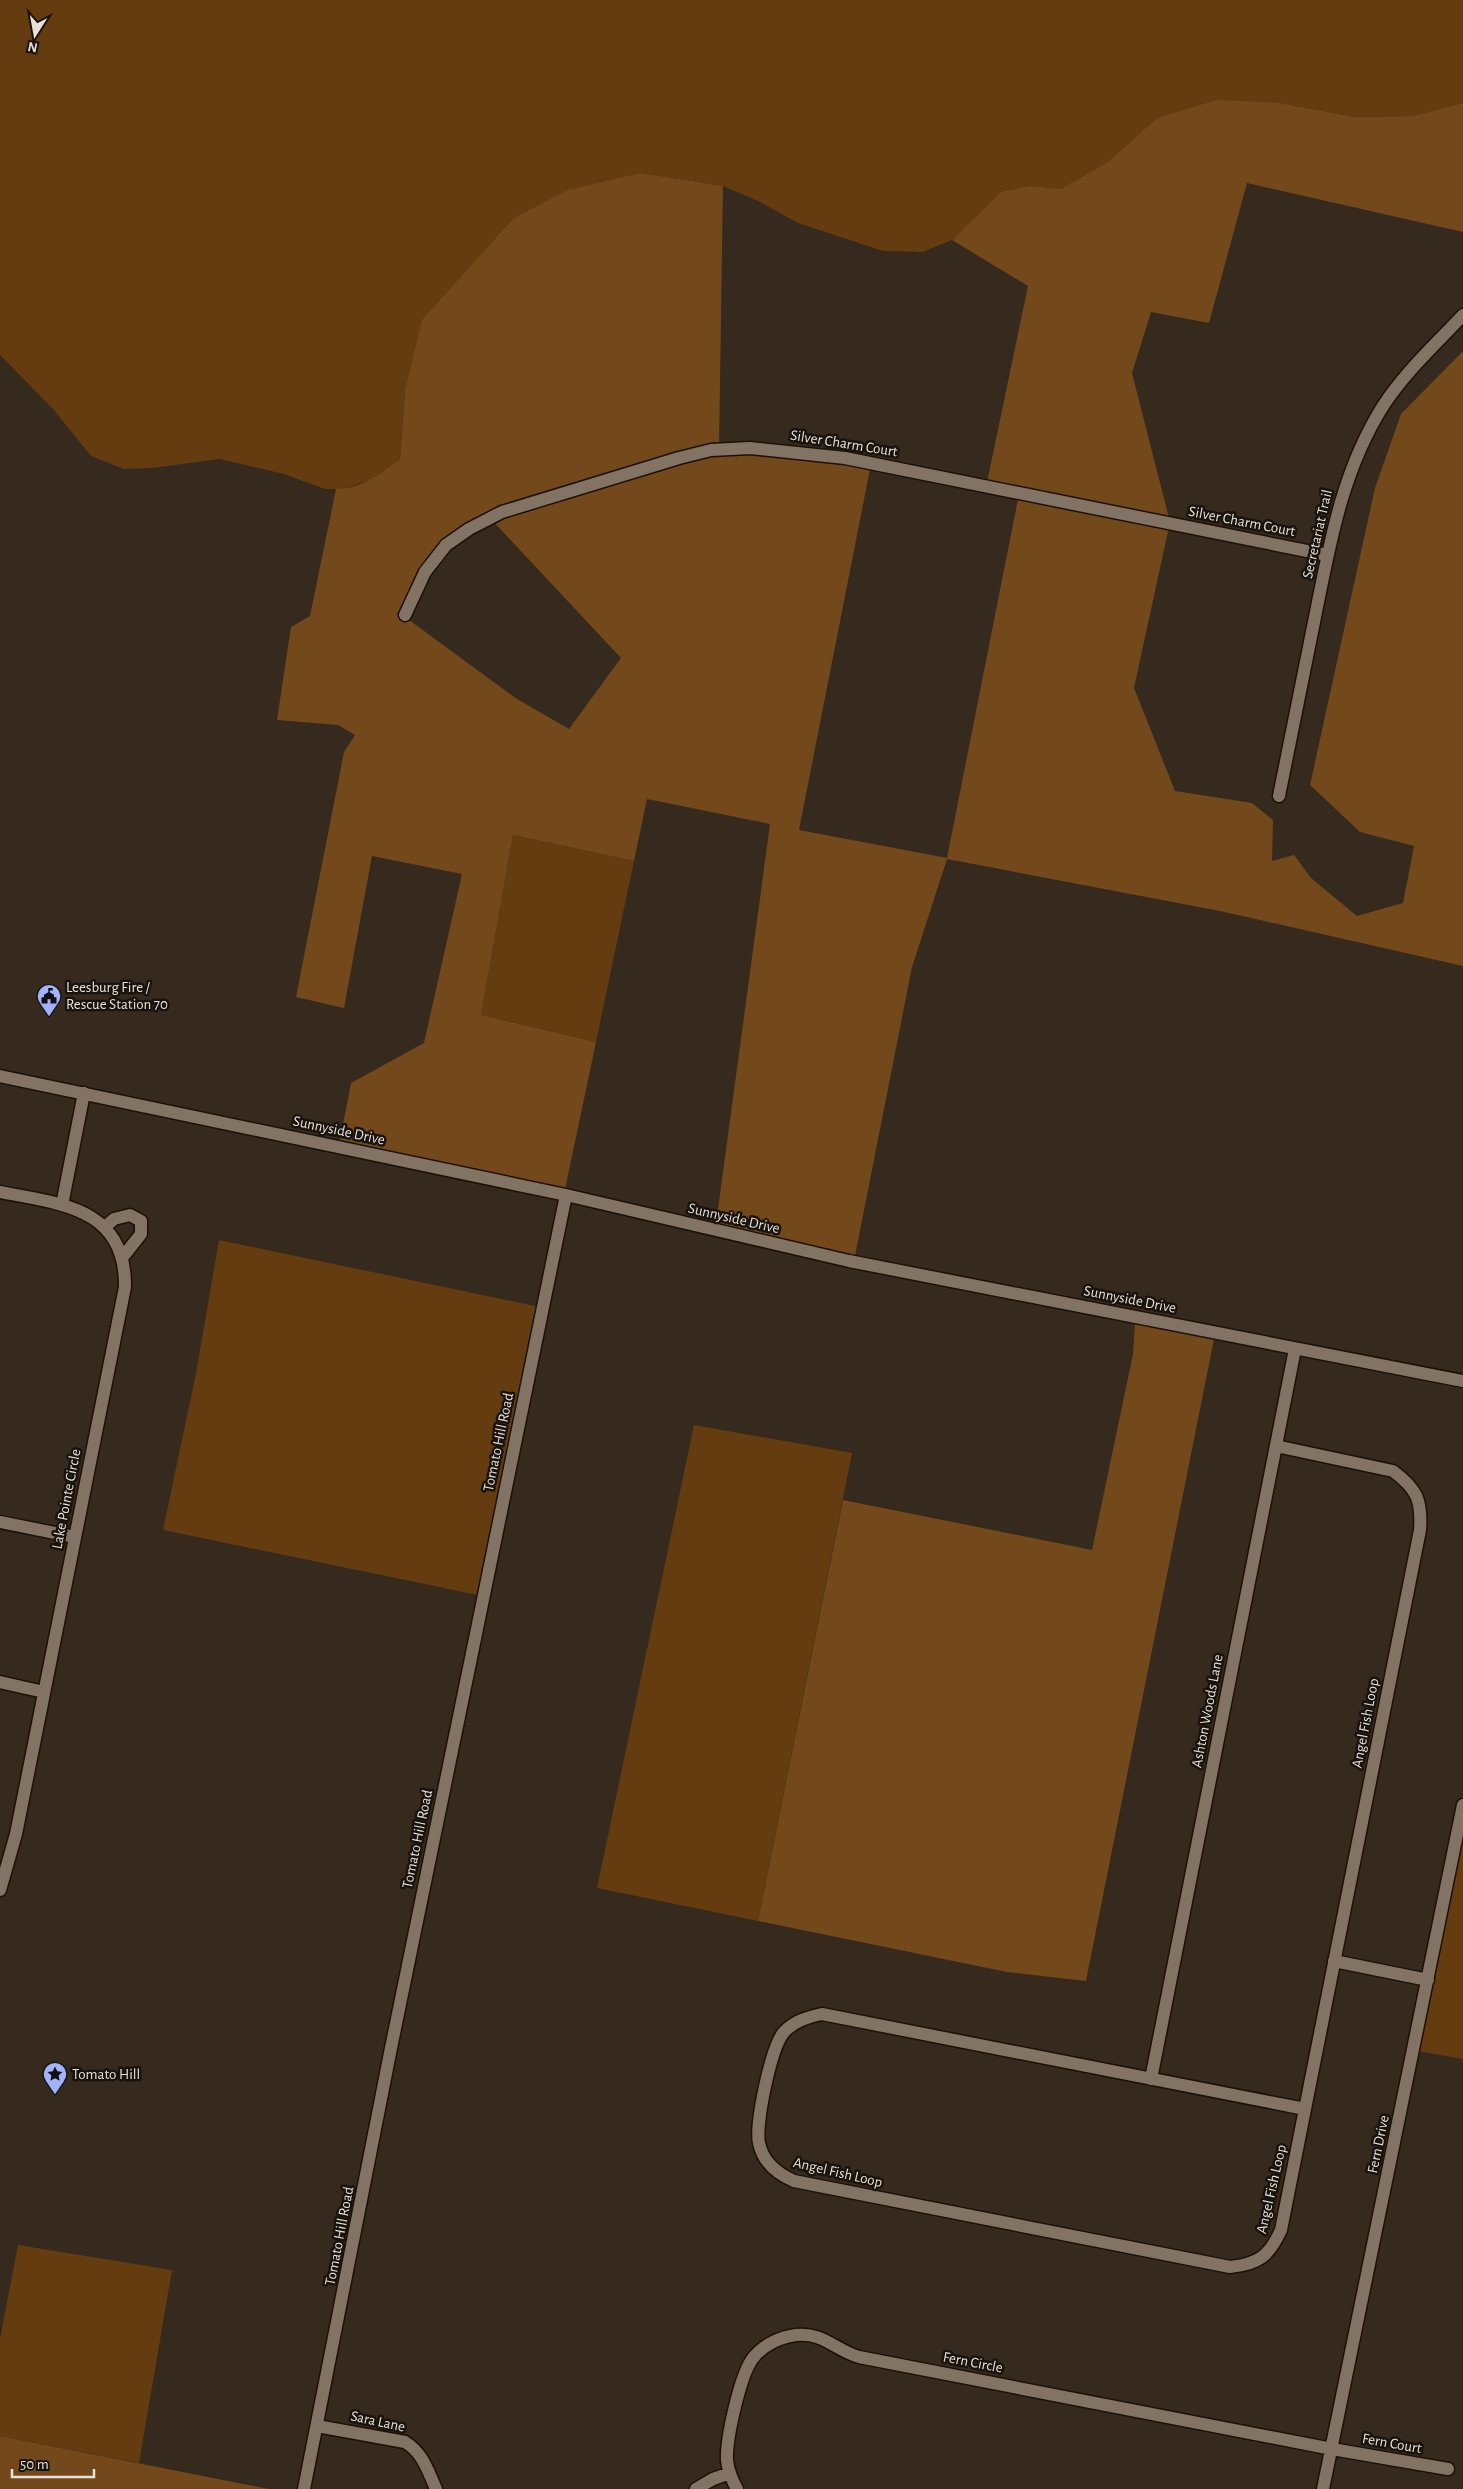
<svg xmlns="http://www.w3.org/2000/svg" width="1463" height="2489" viewBox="0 0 1463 2489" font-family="'Alegreya Sans',sans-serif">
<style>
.green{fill:#643c0f}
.forest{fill:#73491c;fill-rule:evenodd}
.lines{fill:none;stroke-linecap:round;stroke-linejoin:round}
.minor-casing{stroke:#1d1106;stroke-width:15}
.minor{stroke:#837365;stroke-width:12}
.labels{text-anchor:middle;stroke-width:5;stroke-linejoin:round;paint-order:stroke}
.street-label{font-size:15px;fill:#e8dfd8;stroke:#19130d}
.poi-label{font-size:15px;fill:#e8dfd8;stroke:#19130d;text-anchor:start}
</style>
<rect width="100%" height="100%" fill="#36291d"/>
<path class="green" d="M 0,0 L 1463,0 L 1463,103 L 1412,116 L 1355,117 L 1280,103 L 1157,118 L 1109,161 L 1061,189 L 1031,186 L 969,224 L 952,240 L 923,252 L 883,251 L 798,223 L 758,201 L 723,186 L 641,173 L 405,391 L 400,459 L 375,478 L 344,489 L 325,489 L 284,474 L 220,459 L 152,468 L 124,469 L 91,456 L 53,409 L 0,355 Z
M 513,835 L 634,861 L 596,1042 L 481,1015 Z
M 219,1240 L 540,1307 L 478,1595 L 163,1530 L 196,1373 Z
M 694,1425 L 852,1453 L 758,1921 L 597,1888 Z
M 1463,1818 L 1463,2059 L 1418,2051 Z
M 18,2245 L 172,2270 L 139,2463 L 0,2436 L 0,2339 Z"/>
<path class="forest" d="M 1217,100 L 1280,103 L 1355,117 L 1412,116 L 1463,103 L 1463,232 L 1247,183 L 1209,323 L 1151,312 L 1132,373 L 1170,522 L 1134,688 L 1175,791 L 1252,803 L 1273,820 L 1272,861 L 1294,855 L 1311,878 L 1357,916 L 1403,903 L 1414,846 L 1360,832 L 1310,785 L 1375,488 L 1401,414 L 1463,351 L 1463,966 L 1220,911 L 947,859 L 912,967 L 855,1256 L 850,1255 L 716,1224 L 770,824 L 647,799 L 634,861 L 513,835 L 481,1015 L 596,1042 L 565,1189 L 340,1140 L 351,1083 L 424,1043 L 462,874 L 372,856 L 344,1008 L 296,997 L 344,752 L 355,735 L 338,725 L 277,720 L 291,627 L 310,616 L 336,489 C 361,489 382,473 400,459 L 405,391 L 422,320 L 514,218 L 568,190 L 641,173 L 723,186 L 719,449 L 871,464 L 799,830 L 947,858 L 1019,494 L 986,487 L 1028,286 L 952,240 L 1001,192 L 1031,186 L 1061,189 L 1109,161 L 1157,118 ZM 490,518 L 621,658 L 569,729 L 517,699 L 405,617 L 449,543 Z
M 1135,1323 L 1214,1339 L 1086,1981 L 1007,1972 L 758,1921 L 843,1500 L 1092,1550 L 1133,1354 Z
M 0,2436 L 269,2489 L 0,2489 Z"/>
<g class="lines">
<g class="minor-casing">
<path id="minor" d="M 405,615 L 425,572 L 446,545 L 469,529 L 502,512 L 679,458 L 711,450 L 750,448 L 845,458 L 1327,555
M 1279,796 C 1291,736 1303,677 1315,617 C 1330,543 1342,471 1383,406 C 1405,372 1436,344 1463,315
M 0,1076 L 566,1195 L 849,1261 L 1463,1381
M 0,1192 C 60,1204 126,1207 125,1287 L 16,1834 L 0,1890
M 62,1205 L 84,1093
M 105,1227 L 114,1219 L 130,1215 L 141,1221 L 141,1234 L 122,1258
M 1276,1446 L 1393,1471 C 1417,1489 1422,1500 1420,1530 L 1281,2230 C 1269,2256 1259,2264 1230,2267 L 794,2181 C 778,2174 763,2163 759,2143 C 755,2124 771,2047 784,2032 C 794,2021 808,2017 822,2014 L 1305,2109
M 0,1522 L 75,1537
M 0,1682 L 44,1692
M 1334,1961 L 1428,1980
M 1151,2079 L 1295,1349
M 317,2426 L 405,2442 C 423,2453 428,2471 436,2489
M 304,2489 L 391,2048 L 566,1195
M 696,2489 L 713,2479 L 730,2473
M 737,2489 C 732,2480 728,2471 727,2460 C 726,2439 740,2375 753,2358 C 763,2345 780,2337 796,2335 C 823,2332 835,2350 859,2357 L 1332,2449 L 1448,2469
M 1323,2489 L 1463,1805"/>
</g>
<use href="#minor" class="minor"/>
</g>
<defs>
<g id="civic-pin" transform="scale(1.25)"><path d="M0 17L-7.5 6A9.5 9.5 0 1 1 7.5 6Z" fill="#a1b3fd" stroke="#19130d"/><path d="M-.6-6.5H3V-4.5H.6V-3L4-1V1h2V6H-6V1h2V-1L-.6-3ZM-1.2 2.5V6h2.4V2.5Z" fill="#111"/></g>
<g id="sight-pin" transform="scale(1.25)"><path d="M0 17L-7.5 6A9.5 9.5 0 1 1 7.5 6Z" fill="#a1b3fd" stroke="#19130d"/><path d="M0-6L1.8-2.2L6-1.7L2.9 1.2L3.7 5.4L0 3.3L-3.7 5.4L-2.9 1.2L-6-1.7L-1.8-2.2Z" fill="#111"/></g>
</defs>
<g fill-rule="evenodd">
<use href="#civic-pin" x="49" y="996"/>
<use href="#sight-pin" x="55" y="2074"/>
</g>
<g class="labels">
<g class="street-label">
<text transform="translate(844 443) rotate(9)" y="5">Silver Charm Court</text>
<text transform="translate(1242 521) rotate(11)" y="5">Silver Charm Court</text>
<text transform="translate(1317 534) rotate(-77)" y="5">Secretariat Trail</text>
<text transform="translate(339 1130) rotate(12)" y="5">Sunnyside Drive</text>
<text transform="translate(734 1218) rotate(13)" y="5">Sunnyside Drive</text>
<text transform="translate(1130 1299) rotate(11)" y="5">Sunnyside Drive</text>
<text transform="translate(498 1442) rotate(-78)" y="5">Tomato Hill Road</text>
<text transform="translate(66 1499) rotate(-79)" y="5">Lake Pointe Circle</text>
<text transform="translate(1207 1711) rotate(-79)" y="5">Ashton Woods Lane</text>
<text transform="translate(1365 1723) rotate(-79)" y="5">Angel Fish Loop</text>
<text transform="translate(417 1839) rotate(-78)" y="5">Tomato Hill Road</text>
<text transform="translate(1378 2144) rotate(-78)" y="5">Fern Drive</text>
<text transform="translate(838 2172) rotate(13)" y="5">Angel Fish Loop</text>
<text transform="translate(1271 2189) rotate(-77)" y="5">Angel Fish Loop</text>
<text transform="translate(339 2236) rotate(-79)" y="5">Tomato Hill Road</text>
<text transform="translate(973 2362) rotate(11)" y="5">Fern Circle</text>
<text transform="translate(378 2421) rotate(12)" y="5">Sara Lane</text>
<text transform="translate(1392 2443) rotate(10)" y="5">Fern Court</text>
</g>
<g class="poi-label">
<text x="66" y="992">Leesburg Fire /<tspan x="66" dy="17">Rescue Station 70</tspan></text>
<text x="72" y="2079">Tomato Hill</text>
</g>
</g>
<g transform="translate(35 35) rotate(191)" stroke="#19130d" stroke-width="4" paint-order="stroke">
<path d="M0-4L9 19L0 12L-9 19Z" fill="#e8dfd8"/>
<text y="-8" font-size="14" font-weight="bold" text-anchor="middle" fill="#e8dfd8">N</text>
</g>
<path d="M12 2469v8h82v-8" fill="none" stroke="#e8dfd8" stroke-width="2.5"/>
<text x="20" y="2469" font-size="15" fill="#e8dfd8" stroke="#19130d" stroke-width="4" paint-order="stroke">50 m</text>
</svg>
